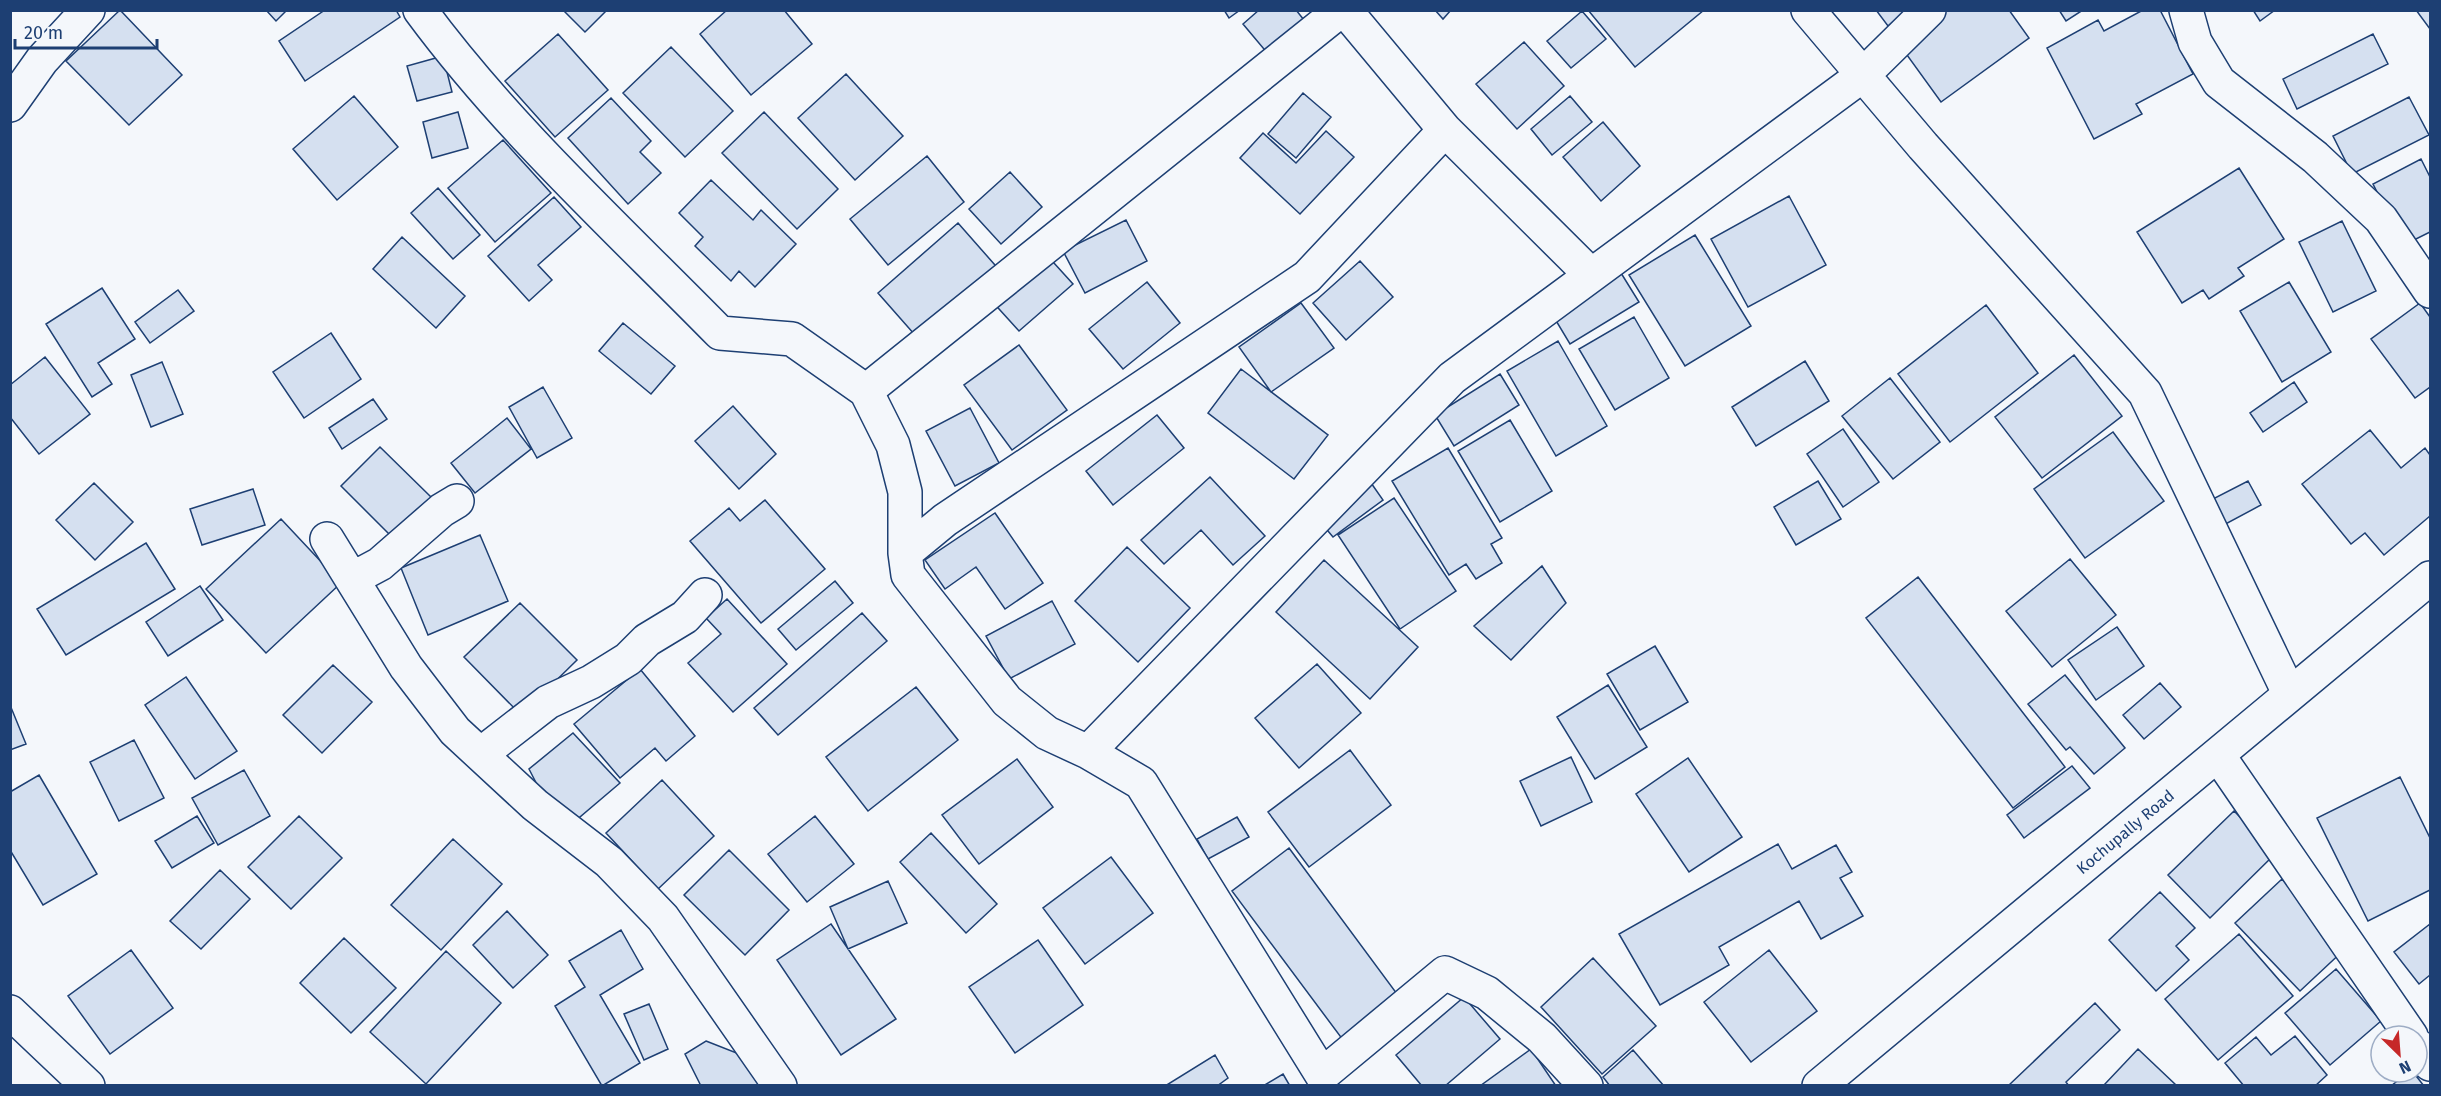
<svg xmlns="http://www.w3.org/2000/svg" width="2441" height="1096" viewBox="0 0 2441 1096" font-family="'Fira Sans',sans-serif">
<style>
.building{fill:#d5e0f0;stroke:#1d3f73;stroke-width:1.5}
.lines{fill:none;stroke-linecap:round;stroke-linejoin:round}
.minor-casing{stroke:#1d3f73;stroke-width:36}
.major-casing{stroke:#1d3f73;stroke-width:36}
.minor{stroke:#f4f7fb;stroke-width:33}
.major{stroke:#f4f7fb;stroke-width:33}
.labels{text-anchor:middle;stroke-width:4.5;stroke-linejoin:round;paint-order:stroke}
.street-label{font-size:16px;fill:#1d3f73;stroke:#f4f7fb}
</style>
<rect width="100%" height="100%" fill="#f4f7fb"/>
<path class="building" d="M 120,10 L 182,75 L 129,125 L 66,61 Z
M 266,10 L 287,10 L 276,21 Z
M 325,10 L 396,10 L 400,17 L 305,81 L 279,41 Z
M 563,10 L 607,10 L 585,32 Z
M 727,10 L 784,10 L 812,44 L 751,95 L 700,34 Z
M 1224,10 L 1240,10 L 1229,18 Z
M 1259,10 L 1296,10 L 1312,30 L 1274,61 L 1243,24 Z
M 1435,10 L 1451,10 L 1443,19 Z
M 1588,10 L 1704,10 L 1635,67 Z
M 1876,10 L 1907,10 L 1888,26 Z
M 1946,10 L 2009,10 L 2029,38 L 1941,102 L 1899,44 Z
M 2059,10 L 2083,10 L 2066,21 Z
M 2143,10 L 2160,10 L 2193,74 L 2136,104 L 2142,114 L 2094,139 L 2047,48 L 2098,20 L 2104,31 Z
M 2253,10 L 2275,10 L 2260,21 Z
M 2416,10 L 2430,10 L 2430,29 Z
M 1582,11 L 1606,39 L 1571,68 L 1547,41 Z
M 558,34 L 608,90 L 555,137 L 505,81 Z
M 2373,34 L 2388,64 L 2297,109 L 2283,79 Z
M 1524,42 L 1564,86 L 1517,129 L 1476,84 Z
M 671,47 L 733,111 L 685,157 L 623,93 Z
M 443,56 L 452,92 L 417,101 L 407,66 Z
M 846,74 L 903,136 L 855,180 L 798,118 Z
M 1303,93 L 1331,117 L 1296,158 L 1268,134 Z
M 354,96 L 398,147 L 337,200 L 293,149 Z
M 1570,96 L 1592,122 L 1552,155 L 1531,129 Z
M 2409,97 L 2429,135 L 2352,174 L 2333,136 Z
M 611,98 L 651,141 L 640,152 L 661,173 L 628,204 L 568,138 Z
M 458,112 L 468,148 L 432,158 L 423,122 Z
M 764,112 L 838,189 L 797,229 L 722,153 Z
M 1603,122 L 1640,166 L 1601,201 L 1563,157 Z
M 1326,131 L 1354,157 L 1300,214 L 1240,158 L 1263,133 L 1296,163 Z
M 503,140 L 551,193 L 495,242 L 448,188 Z
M 927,156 L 964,202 L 888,265 L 850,219 Z
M 2421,159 L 2430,177 L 2430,232 L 2404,245 L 2373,184 Z
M 2239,168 L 2284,239 L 2238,268 L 2244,276 L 2209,299 L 2203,290 L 2182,303 L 2137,232 Z
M 1010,172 L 1042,207 L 1001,244 L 969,209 Z
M 711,180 L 753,220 L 761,210 L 796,244 L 755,287 L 739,271 L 731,281 L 695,246 L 703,237 L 679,213 Z
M 438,188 L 480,235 L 453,259 L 411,213 Z
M 1789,196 L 1826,265 L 1748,307 L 1711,239 Z
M 554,197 L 581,227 L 538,265 L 552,280 L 529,301 L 488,256 Z
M 1126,220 L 1147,261 L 1085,293 L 1063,251 Z
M 2342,221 L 2376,291 L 2333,312 L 2299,242 Z
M 958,223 L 1002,273 L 922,343 L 878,293 Z
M 1695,235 L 1751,326 L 1685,366 L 1629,275 Z
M 402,237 L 465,296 L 436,328 L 373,269 Z
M 1044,252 L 1073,284 L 1019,331 L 990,299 Z
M 1360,261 L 1393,297 L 1346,340 L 1313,303 Z
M 1621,273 L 1639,302 L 1570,344 L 1552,314 Z
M 1147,282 L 1180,323 L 1123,369 L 1089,329 Z
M 2289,282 L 2331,352 L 2282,382 L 2240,311 Z
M 102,288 L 135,339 L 98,363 L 112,384 L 92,397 L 46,324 Z
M 178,290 L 194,311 L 150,343 L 135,322 Z
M 1301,303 L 1334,348 L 1271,392 L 1239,347 Z
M 2420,303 L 2430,317 L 2430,387 L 2415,398 L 2371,339 Z
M 1986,305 L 2038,373 L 1950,442 L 1898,374 Z
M 1634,317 L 1669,378 L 1615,410 L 1579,349 Z
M 623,323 L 675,366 L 651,394 L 599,351 Z
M 331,333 L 361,379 L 304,418 L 273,372 Z
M 1558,341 L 1607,426 L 1556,456 L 1507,371 Z
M 1019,345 L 1067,410 L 1012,450 L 964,385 Z
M 2074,355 L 2122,416 L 2042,478 L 1995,417 Z
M 45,357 L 90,414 L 39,454 L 10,417 L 10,385 Z
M 1805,361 L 1829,401 L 1756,446 L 1732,407 Z
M 162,362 L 183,414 L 151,427 L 131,375 Z
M 1241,369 L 1328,435 L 1294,479 L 1208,413 Z
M 1500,374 L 1519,405 L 1454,446 L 1435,415 Z
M 1890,378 L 1940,442 L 1893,479 L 1842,416 Z
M 2294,382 L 2307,402 L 2263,432 L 2250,413 Z
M 543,387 L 572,438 L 537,458 L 509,407 Z
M 373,399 L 387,419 L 342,449 L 329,428 Z
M 733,406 L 776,454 L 739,489 L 695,441 Z
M 970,408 L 999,463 L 955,486 L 926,431 Z
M 1157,415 L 1184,448 L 1113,505 L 1086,471 Z
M 507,418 L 531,449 L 475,493 L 451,463 Z
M 1510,420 L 1552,491 L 1500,522 L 1458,451 Z
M 1843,429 L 1879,482 L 1843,507 L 1807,454 Z
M 2370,430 L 2401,468 L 2425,448 L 2430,455 L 2430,516 L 2384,555 L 2365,533 L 2351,544 L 2302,484 Z
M 2113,432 L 2164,501 L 2085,558 L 2034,489 Z
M 380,447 L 432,498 L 392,537 L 341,486 Z
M 1448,448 L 1502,538 L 1491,544 L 1502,563 L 1476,579 L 1466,564 L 1449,575 L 1392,481 Z
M 1210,477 L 1265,536 L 1233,565 L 1201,530 L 1164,564 L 1141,540 Z
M 1369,480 L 1383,500 L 1333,537 L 1318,519 Z
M 1818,481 L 1841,519 L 1796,545 L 1774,507 Z
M 2248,481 L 2261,505 L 2220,527 L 2207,502 Z
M 94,483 L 133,522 L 95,560 L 56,520 Z
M 253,489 L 265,525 L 202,545 L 190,509 Z
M 1394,498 L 1456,591 L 1400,629 L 1338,535 Z
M 765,500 L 825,569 L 761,623 L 690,541 L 729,508 L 740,521 Z
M 995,513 L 1043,583 L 1005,609 L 976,567 L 945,589 L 925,560 Z
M 281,519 L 341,583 L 266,653 L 206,589 Z
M 480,535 L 508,601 L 428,635 L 401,568 Z
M 146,543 L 175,589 L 66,655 L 37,609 Z
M 1127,547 L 1190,608 L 1138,662 L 1075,601 Z
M 2070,559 L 2116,615 L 2052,667 L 2006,611 Z
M 1324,560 L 1418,647 L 1370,699 L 1276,612 Z
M 1542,566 L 1566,603 L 1511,660 L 1474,626 Z
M 1918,577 L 2065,767 L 2013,808 L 1866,618 Z
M 835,581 L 853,603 L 796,650 L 778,629 Z
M 200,586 L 223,620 L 168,656 L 146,622 Z
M 727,599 L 787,664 L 733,712 L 688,663 L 721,634 L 706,618 Z
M 1052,601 L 1075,644 L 1009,679 L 986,636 Z
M 520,603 L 577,660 L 521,715 L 464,657 Z
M 862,613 L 887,641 L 778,735 L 754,708 Z
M 2117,627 L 2144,666 L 2096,700 L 2068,660 Z
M 1655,646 L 1688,702 L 1640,730 L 1607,674 Z
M 1317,664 L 1361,713 L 1299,768 L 1255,718 Z
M 333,665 L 372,702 L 322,753 L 283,715 Z
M 640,669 L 695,736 L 666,761 L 655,748 L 620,778 L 574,724 Z
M 2065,675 L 2125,748 L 2094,774 L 2070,747 L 2066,750 L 2028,704 Z
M 186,677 L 237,751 L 195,779 L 145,705 Z
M 2160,683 L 2181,707 L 2144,739 L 2123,715 Z
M 1608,685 L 1647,747 L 1595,779 L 1557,717 Z
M 916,687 L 958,740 L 868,811 L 826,757 Z
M 10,705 L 26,744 L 10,750 Z
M 573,733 L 620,783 L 574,822 L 546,802 L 529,769 Z
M 134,740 L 164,798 L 119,821 L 90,762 Z
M 1350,750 L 1391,805 L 1309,867 L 1268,812 Z
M 1571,757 L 1592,802 L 1541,826 L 1520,781 Z
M 1688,758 L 1742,837 L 1689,872 L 1636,794 Z
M 1017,759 L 1053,807 L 979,864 L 942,815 Z
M 2072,766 L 2090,788 L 2024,838 L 2007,815 Z
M 244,770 L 270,816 L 218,845 L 192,798 Z
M 39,775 L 97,874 L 43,905 L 10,850 L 10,792 Z
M 2400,777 L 2430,838 L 2430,890 L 2368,921 L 2317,818 Z
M 662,780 L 714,836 L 658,889 L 606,833 Z
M 2234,811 L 2276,853 L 2210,918 L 2168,875 Z
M 197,816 L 214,843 L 172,868 L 155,841 Z
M 299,816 L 342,858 L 291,909 L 248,867 Z
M 815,816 L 854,864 L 807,902 L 768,854 Z
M 1237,817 L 1249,837 L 1208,859 L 1197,839 Z
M 931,833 L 997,904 L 966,933 L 900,862 Z
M 453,839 L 502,884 L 441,950 L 391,905 Z
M 1778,844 L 1792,869 L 1836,845 L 1852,872 L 1840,878 L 1863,916 L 1821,939 L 1799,901 L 1719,947 L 1729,965 L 1660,1005 L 1619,934 Z
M 1289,848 L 1403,1002 L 1346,1044 L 1232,891 Z
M 729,850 L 789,910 L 745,955 L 684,895 Z
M 1111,857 L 1153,913 L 1085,964 L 1043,908 Z
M 220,870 L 250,899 L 201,949 L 170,921 Z
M 2282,879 L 2346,948 L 2300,991 L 2235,923 Z
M 888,881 L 907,923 L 848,949 L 830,907 Z
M 2160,892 L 2195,928 L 2176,946 L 2189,960 L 2156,991 L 2109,940 Z
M 507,911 L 548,955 L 513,988 L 473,945 Z
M 831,924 L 896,1019 L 841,1055 L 777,960 Z
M 2430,924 L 2430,975 L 2419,984 L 2394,952 Z
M 621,930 L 643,969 L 600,995 L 640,1063 L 602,1086 L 555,1006 L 585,987 L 569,961 Z
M 2239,934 L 2293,996 L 2218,1060 L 2165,999 Z
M 344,938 L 396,988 L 351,1033 L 300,983 Z
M 1038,940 L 1083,1005 L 1015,1053 L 969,987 Z
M 131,950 L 173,1008 L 110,1054 L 68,996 Z
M 1769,950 L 1817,1011 L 1751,1062 L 1704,1002 Z
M 446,951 L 501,1003 L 426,1084 L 370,1032 Z
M 1593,958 L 1656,1026 L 1602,1074 L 1541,1007 Z
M 2336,969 L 2381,1021 L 2330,1065 L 2285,1013 Z
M 1464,997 L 1500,1039 L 1445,1086 L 1422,1086 L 1396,1055 Z
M 2095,1003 L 2120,1030 L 2066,1082 L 2069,1086 L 2008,1086 Z
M 649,1004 L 668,1049 L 644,1060 L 624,1014 Z
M 2295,1036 L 2327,1075 L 2315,1086 L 2244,1086 L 2225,1063 L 2256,1037 L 2271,1055 Z
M 706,1041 L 752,1059 L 766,1086 L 701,1086 L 685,1054 Z
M 1531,1049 L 1556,1086 L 1480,1086 Z
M 2138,1049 L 2177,1086 L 2104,1085 Z
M 1633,1050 L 1664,1086 L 1610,1086 L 1603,1077 Z
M 1215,1055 L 1228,1078 L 1217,1086 L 1165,1086 Z
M 2409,1072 L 2413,1072 L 2424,1086 L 2391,1086 Z
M 1283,1074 L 1290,1086 L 1263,1086 Z"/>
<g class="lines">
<g class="minor-casing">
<path id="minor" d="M 420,10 C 507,128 618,229 720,333 L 792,339 L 866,391 L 893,445 L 905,492 L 905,553 L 908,575 L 1007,701 L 1047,733 L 1088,752 L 1141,783 L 1322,1075 L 1445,973 L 1487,993 L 1542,1038 L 1586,1086
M 1345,10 L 1445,130
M 1808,10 L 1923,146 L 2145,393 L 2289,693
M 2186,10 L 2195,42 L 2219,82 L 2315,157 L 2381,219 L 2430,291
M 10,105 L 42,60 L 88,10
M 866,391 L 1341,10
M 327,539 L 406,667 L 455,731 L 535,805 L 609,862 L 663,918 L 780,1086
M 905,553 L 945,520 L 1307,277 L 1445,130 L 1591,275
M 352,579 L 380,564 L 442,510 L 457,501
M 1088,752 L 1452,378 L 1863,75 L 1929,10
M 481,754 L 548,702 L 591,682 L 628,659 L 647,640 L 685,617 L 705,595
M 2218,755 L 2411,1036
M 2417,1045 L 2430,1064"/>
</g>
<g class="major-casing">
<g id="major">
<path d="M 10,1012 L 88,1086"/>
<path id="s1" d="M 1819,1086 L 2430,578"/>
</g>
</g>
<use href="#minor" class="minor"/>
<use href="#major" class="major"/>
</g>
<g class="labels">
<g class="street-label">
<text dy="6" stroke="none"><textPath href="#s1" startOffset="398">Kochupally Road</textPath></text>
</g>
</g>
<rect width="2441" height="1096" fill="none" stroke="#1d3f73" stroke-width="24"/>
<g transform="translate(2399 1054) rotate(155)"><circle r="28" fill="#f4f7fb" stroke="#9eadc5" stroke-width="1.5"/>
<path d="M0-4.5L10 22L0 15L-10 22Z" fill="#c62828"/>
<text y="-9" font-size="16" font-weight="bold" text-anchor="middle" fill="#1d3f73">N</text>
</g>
<path d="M15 39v9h142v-9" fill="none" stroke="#1d3f73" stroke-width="3"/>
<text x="24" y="39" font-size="18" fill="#1d3f73" stroke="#f4f7fb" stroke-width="4.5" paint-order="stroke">20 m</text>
</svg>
